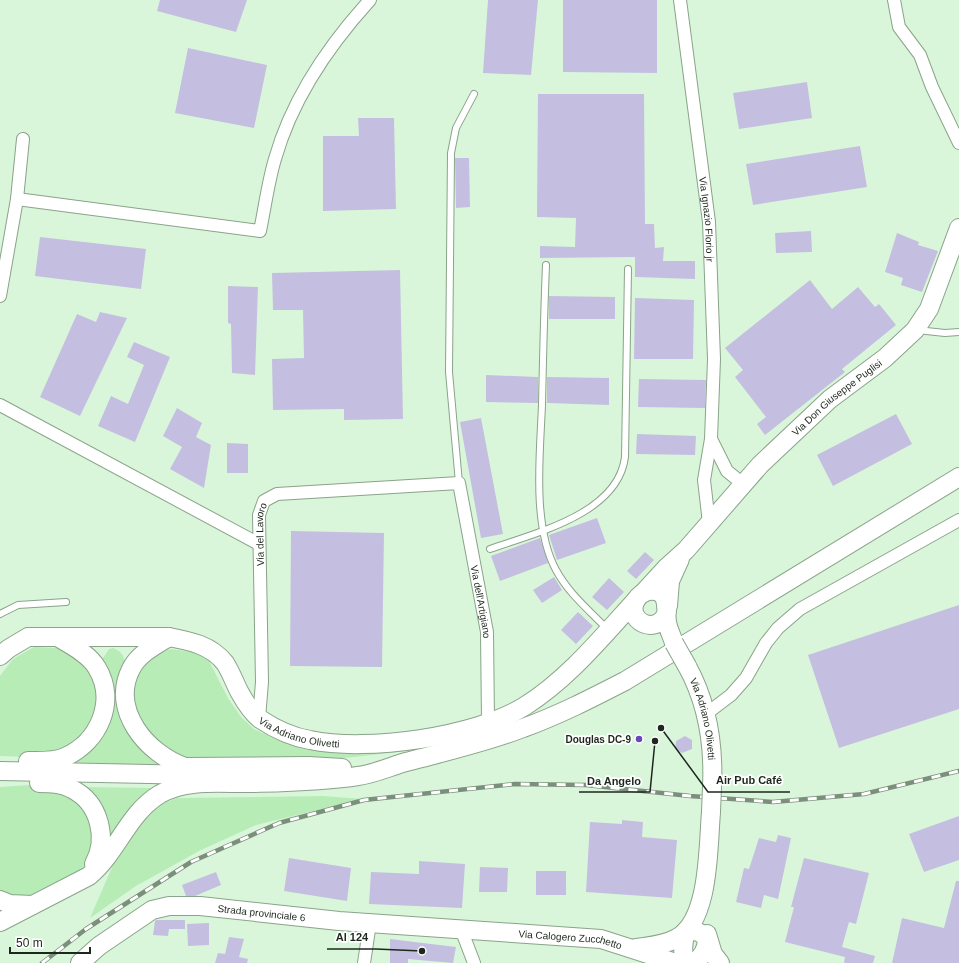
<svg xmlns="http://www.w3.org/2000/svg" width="959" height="963" viewBox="0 0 959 963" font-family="Helvetica,sans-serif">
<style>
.green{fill:#b7ecb7}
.building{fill:#c4bfe0}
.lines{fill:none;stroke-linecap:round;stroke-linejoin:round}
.lane-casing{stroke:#8aa38a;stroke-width:8}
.street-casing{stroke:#8aa38a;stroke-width:14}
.secondary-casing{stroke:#8aa38a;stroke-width:20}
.lane{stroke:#fff;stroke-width:6}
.street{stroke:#fff;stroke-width:12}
.secondary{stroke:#fff;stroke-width:18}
.rail-casing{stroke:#7c8f7c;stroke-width:4.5}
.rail{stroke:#fff;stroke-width:3;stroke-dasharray:9;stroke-linecap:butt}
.secondary-bridge-casing{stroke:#8aa38a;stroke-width:20;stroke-linecap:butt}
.secondary-bridge{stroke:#fff;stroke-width:18}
.poi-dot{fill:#6945be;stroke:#fff;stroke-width:1.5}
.labels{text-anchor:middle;stroke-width:3.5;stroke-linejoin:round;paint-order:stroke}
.street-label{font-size:10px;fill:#1d271d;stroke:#fff}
.poi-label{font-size:10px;font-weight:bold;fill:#1d271d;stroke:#fff;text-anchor:end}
.leader{fill:none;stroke:#1d271d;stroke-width:1.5}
.callout-dot{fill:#1d271d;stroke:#fff;stroke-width:1.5}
.callout-label{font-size:11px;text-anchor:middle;font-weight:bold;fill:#1d271d;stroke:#fff;stroke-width:3.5;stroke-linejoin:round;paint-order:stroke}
</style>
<rect width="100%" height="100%" fill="#daf6da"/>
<path class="green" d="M 34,647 L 59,648 L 84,663 L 97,687 L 99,709 L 86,735 L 65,751 L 26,757 L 0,756 L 0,676 L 13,659 Z
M 113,648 C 130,654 124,669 121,683 L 165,766 L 75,763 L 86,756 L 104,733 L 101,661 L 109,649 Z
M 171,649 L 197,653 L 209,661 L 228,698 L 241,717 L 254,729 L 273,738 L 310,748 L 430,746 L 407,751 L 301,763 L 178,760 L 138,724 C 136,713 131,698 133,687 C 135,666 153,656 171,649 Z
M 29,785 L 45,786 L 62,790 L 87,811 L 94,835 L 90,859 L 81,870 L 36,898 L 26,901 L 0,893 L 0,787 Z
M 79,787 L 156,788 L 107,850 Z
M 323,796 L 363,799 L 256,825 L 199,851 L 136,886 L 90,918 L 116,858 L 140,819 L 159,805 L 177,798 Z"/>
<path class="building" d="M 160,0 L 247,0 L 236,32 L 157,11 Z
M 488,0 L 538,0 L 531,75 L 483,73 Z
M 563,0 L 657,0 L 657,73 L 563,72 Z
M 188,48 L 267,65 L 254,128 L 175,113 Z
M 807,82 L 812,118 L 739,129 L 733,93 Z
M 538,94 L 644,94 L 645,224 L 654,224 L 655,248 L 664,247 L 663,261 L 695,261 L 695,279 L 635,277 L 635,257 L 540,258 L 540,246 L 575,247 L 576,218 L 537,217 Z
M 358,118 L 394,118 L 396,209 L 323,211 L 323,136 L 359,136 Z
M 860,146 L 867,187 L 753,205 L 746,164 Z
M 455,158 L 469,158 L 470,207 L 456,208 Z
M 811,231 L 812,252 L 776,253 L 775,233 Z
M 897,233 L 919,242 L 918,245 L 938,251 L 922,292 L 901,285 L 903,278 L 885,272 Z
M 40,237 L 146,249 L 141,289 L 35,276 Z
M 400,270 L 403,419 L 344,420 L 344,409 L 273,410 L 272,359 L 304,358 L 303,310 L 273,310 L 272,273 Z
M 810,280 L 832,309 L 858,287 L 875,307 L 879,304 L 896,325 L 842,369 L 845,372 L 765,435 L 757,424 L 766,417 L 735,377 L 743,370 L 725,348 Z
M 228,286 L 258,287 L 255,375 L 232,373 L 231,324 L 228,323 Z
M 549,296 L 615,297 L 615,319 L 549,319 Z
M 635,298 L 694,300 L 693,359 L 634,359 Z
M 100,312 L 127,318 L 80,416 L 40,397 L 77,314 L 96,322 Z
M 134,342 L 170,357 L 135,442 L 98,426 L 111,396 L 128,404 L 144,365 L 127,357 Z
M 486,375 L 538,377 L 538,403 L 486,402 Z
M 547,377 L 609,378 L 609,405 L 547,403 Z
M 639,379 L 706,380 L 705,408 L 638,407 Z
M 177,408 L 202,423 L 196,437 L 211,445 L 204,488 L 170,469 L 182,447 L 163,436 Z
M 896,414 L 912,444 L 833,486 L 817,455 Z
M 481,418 L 503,534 L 481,538 L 460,422 Z
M 637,434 L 696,436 L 695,455 L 636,454 Z
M 227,443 L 248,444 L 248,473 L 227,473 Z
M 597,518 L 606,543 L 557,560 L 549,535 Z
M 291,531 L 384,533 L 382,667 L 290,666 Z
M 540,538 L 548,563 L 500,581 L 491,556 Z
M 645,552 L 654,560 L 636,579 L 627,571 Z
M 554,577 L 562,590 L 542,603 L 533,590 Z
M 609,578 L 624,592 L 607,610 L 592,597 Z
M 959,605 L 959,709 L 839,748 L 808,655 Z
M 578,612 L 593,626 L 576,644 L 561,630 Z
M 685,736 L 692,740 L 692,749 L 682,753 L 675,749 L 676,741 Z
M 959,816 L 959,860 L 924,872 L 909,834 Z
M 622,820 L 643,822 L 642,837 L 677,840 L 672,898 L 586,892 L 590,822 L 622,824 Z
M 778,835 L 791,838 L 778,899 L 764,895 L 761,908 L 736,902 L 744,868 L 749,869 L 759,838 L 776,842 Z
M 289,858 L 351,868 L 347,901 L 284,891 Z
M 804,858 L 869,873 L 856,924 L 849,922 L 842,947 L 875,956 L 873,963 L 844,963 L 845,957 L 785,942 L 794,907 L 791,907 Z
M 419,861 L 465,864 L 462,908 L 369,904 L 371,872 L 419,874 Z
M 480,867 L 508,868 L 507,892 L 479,892 Z
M 536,871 L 566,871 L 566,895 L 536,895 Z
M 216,872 L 221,885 L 195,896 L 186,896 L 182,885 Z
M 956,881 L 959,881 L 959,963 L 892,963 L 902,918 L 944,928 Z
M 156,920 L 185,920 L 185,929 L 169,929 L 168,936 L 153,935 L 155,921 Z
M 209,923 L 209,945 L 188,946 L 187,924 Z
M 229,937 L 244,939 L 239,957 L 248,959 L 247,963 L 215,963 L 218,953 L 225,954 Z
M 390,939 L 456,947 L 453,963 L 408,959 L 408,963 L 390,963 Z"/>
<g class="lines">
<g class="lane-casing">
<path id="lane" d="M 546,265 C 544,312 543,358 542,405 C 540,454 532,526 556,570 C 569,594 589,610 607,629
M 917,330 L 945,333 L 959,332
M 459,483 L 449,372 L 451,153 L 456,128 L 474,94
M 490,549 C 535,533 618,514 625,457 L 628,269
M 0,614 L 18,605 L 66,602"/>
</g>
<g class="street-casing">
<g id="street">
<path id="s1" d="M 680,0 L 709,222 L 714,359 L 711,439 L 704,480 L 709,523"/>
<path d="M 894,0 L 899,27 L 920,55 L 932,87 L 959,143"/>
<path d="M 17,199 L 260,231 C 265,207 268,182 275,159 C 292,99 329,45 370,0"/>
<path d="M 0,296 L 17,199 L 23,139"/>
<path d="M 0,405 L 259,544"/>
<path d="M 711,439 L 727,471 L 743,484"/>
<path d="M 706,714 L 731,695 L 746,678 L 766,643 L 778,628 L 800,609 L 959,520"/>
<path id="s2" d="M 259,718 L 262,682 L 259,515 L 264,501 L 277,494 L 459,483 L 487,632 L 488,722"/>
<path d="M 461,929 L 474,963"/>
<path d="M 364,963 L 370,923"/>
</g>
</g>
<g class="secondary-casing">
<g id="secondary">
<path id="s3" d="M 643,593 L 666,568 L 686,550 L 760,465 L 830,399 L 885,358 L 915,330 L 929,309 L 959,228"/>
<path d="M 668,606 L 670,581 L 680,559"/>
<path d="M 667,612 C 657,638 624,620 636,600 C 639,595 644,592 649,591 C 671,589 665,610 667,622 C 668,629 672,636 674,643"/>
<path d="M 169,637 C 156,645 138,654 131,669 C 110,710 147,754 185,767 L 309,766 L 342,768"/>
<path id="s4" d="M 0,656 L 8,649 L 28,637 L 169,637 C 190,641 211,645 225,663 C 231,672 235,684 240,693 C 245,702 252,713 260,719 C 275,729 292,737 310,740 C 367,752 475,737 525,706 C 568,679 602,637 636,600"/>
<path id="s5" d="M 687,666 C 708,704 714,745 712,787"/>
<path d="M 28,761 C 40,761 54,762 65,757 C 99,742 117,701 97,668 C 90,655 71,645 59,638"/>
<path d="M 0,771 L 199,775"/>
<path d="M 39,783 C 50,783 62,783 72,789 C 100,803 108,839 94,864"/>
<path d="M 0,900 L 10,904 L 32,905"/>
<path d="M 0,922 L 89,876 C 118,852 127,814 160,794 C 188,778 224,784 255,783 C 287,782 326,781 358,776 C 375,774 393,765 410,761 C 448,751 487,742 523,728 C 559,715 592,698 625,681 L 959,477"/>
<path d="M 707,934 L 713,954 L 720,963"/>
<path d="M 636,948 C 650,946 665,945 677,938 C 710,920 708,846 711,812"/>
<path id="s6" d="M 80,963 L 99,946 L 152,910 L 169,906 L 200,906 L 339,921 L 601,939 L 676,963"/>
<path d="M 685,963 C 682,951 683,943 686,931 C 696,930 700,932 707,938 C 707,948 702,958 693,963"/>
</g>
</g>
<use href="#lane" class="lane"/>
<use href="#street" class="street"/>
<use href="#secondary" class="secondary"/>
<g class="rail-casing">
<path id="rail" d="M 42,963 L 86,929 L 191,862 L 279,823 L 364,800 L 515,784 L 586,785 L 690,796 L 773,802 L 864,794 L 959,771"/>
</g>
<use href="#rail" class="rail"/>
<g class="secondary-bridge-casing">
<path id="secondary-bridge" d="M 674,643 L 687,666
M 711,812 L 712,787"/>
</g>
<use href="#secondary-bridge" class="secondary-bridge"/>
</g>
<circle class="poi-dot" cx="639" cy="739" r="4"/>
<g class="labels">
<g class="street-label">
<text dy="4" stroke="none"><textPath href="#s1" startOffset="221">Via Ignazio Florio jr</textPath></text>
<text dy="4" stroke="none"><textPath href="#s3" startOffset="276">Via Don Giuseppe Puglisi</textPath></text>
<text dy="4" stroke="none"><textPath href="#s2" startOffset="184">Via del Lavoro</textPath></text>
<text dy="4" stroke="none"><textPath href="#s2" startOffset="536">Via dell'Artigiano</textPath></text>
<text dy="4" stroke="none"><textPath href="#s5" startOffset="56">Via Adriano Olivetti</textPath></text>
<text dy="4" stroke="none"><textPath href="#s4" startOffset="347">Via Adriano Olivetti</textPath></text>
<text dy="4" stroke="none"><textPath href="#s6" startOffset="200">Strada provinciale 6</textPath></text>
<text dy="4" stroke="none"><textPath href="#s6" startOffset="510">Via Calogero Zucchetto</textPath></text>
</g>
<g class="poi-label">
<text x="631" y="743">Douglas DC-9</text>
</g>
</g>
<path class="leader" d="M661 728L708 792H790M655 741L650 792H579M422 951L376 949H327"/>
<g class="callout-dot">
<circle cx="661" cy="728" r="4"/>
<circle cx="655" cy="741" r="4"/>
<circle cx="422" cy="951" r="4"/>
</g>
<g class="callout-label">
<text x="749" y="784">Air Pub Café</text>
<text x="614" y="785">Da Angelo</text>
<text x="352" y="941">Al 124</text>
</g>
<path d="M10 947v6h80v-6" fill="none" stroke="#1d271d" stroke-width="2"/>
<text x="16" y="947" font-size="12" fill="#1d271d" stroke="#ffffff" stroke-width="3" paint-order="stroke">50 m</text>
</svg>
